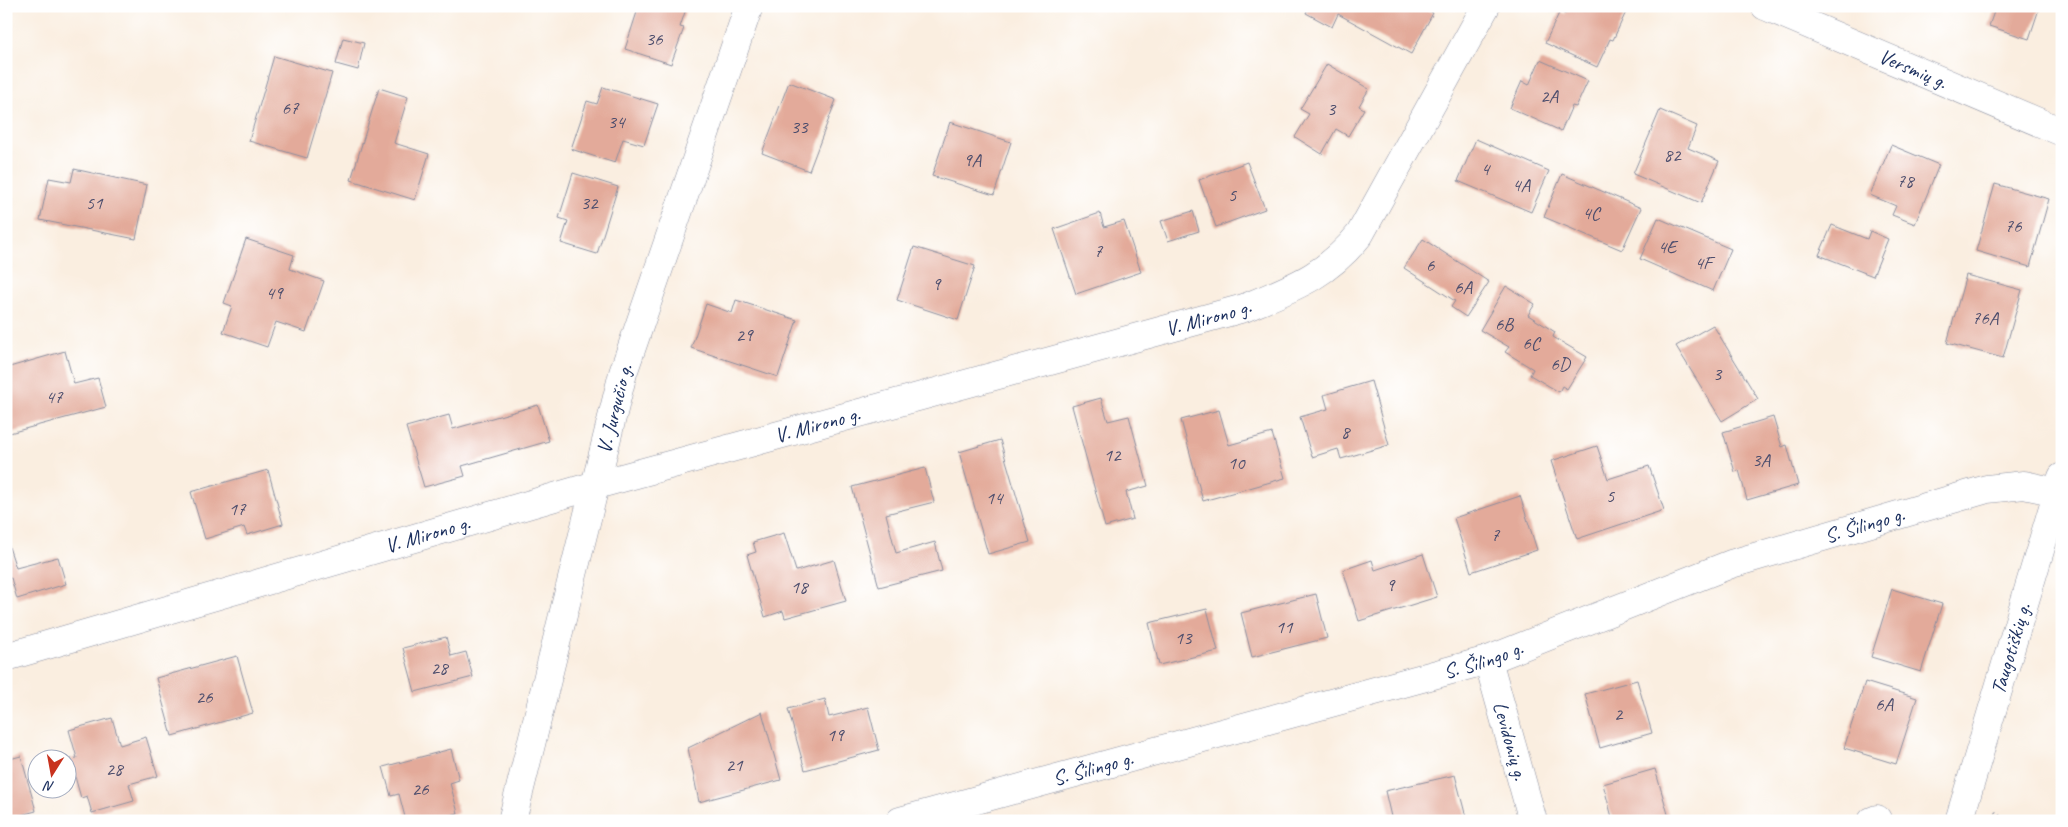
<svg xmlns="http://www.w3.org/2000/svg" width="2068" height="827" viewBox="0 0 2068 827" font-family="Caveat,sans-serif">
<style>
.building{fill:#e3aa9a}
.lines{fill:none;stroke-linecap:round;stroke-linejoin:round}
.street-casing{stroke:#8a8e9f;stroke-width:29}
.path{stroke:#8a8e9f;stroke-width:3;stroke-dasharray:1 4;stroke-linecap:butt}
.street{stroke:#fff;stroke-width:28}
.labels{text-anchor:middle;stroke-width:4.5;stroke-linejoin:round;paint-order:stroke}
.number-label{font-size:19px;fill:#4d4e6d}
.street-label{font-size:21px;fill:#1b2f5e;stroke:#fff}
</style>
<rect width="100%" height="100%" fill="#fff"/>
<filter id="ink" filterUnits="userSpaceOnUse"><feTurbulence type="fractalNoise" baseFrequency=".02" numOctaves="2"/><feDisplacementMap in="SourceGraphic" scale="10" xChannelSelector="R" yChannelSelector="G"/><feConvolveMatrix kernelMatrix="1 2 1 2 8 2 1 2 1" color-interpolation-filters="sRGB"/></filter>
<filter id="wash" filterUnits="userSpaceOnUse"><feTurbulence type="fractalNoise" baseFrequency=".0096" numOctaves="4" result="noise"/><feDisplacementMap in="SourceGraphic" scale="20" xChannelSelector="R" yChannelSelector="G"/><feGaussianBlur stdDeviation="1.12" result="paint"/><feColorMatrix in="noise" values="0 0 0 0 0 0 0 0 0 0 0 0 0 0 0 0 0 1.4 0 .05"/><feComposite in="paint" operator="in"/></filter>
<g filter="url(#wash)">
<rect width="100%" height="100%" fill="#faeee0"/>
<g id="blocks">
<path class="building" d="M 639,6 L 687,6 L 680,27 L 684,28 L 671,64 L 625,49 Z
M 1309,6 L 1421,6 L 1433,13 L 1411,54 L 1338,14 L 1332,27 L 1306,13 Z
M 1568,6 L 1613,6 L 1626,12 L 1613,40 L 1610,39 L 1597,67 L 1545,43 L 1560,11 L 1565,14 Z
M 1996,6 L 2040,6 L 2029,39 L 1989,26 Z
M 343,38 L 364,43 L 358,70 L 336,64 Z
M 274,56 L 332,73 L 307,158 L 249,141 Z
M 1540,60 L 1588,81 L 1576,107 L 1572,106 L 1561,131 L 1510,108 L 1522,81 L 1529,85 Z
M 1327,64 L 1369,89 L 1359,106 L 1364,109 L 1348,136 L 1336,129 L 1322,154 L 1295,137 L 1309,114 L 1300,109 Z
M 789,82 L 836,100 L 809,171 L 762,153 Z
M 603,87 L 658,104 L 644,145 L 623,139 L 615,163 L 571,149 L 587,101 L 597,104 Z
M 379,88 L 408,97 L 394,143 L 429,154 L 415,200 L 351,180 Z
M 1660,110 L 1697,126 L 1688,148 L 1719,161 L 1701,203 L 1633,174 Z
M 950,122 L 1011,142 L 994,195 L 932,176 Z
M 1476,139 L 1549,171 L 1531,212 L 1458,181 Z
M 1891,145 L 1939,165 L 1915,224 L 1892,215 L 1896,206 L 1870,195 Z
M 1247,162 L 1265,209 L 1216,227 L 1199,180 Z
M 74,169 L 147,185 L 136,239 L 40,220 L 49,178 L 71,182 Z
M 573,173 L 618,187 L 597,254 L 561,243 L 568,221 L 559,218 Z
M 1562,174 L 1641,208 L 1622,250 L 1544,217 Z
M 1995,184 L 2049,199 L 2030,267 L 1976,251 Z
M 1193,211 L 1199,231 L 1168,241 L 1161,221 Z
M 1100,213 L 1104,227 L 1124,221 L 1141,272 L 1076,294 L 1054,229 Z
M 1658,218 L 1731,249 L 1713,291 L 1640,259 Z
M 1832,225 L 1867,239 L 1870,231 L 1888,239 L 1873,276 L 1819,255 Z
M 246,239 L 294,255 L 290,269 L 324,281 L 306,332 L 276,322 L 267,347 L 223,332 L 232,306 L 224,303 Z
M 1423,239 L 1489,282 L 1466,317 L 1451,307 L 1455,301 L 1404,268 Z
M 914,247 L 975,266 L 958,320 L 897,300 Z
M 1966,275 L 2022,290 L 2003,358 L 1947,343 Z
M 1506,286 L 1535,304 L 1528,315 L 1555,332 L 1553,337 L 1587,357 L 1567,389 L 1562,386 L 1559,392 L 1530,375 L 1533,369 L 1505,352 L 1509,347 L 1480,330 Z
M 736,300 L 797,320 L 778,377 L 691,348 L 706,304 L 732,313 Z
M 1713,325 L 1758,399 L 1722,421 L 1676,346 Z
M 65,351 L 74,384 L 98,378 L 106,407 L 6,434 L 6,381 L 10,380 L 6,368 Z
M 1371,381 L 1389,445 L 1341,459 L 1338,449 L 1312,457 L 1300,417 L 1328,409 L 1324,395 Z
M 1101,398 L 1108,421 L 1129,416 L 1148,486 L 1126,492 L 1133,519 L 1105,527 L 1072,406 Z
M 538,405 L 549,441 L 462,466 L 465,476 L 424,487 L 406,427 L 449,415 L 453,429 Z
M 1219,410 L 1229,445 L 1272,433 L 1285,478 L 1203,501 L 1181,420 Z
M 1773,417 L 1782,447 L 1787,445 L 1798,485 L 1747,500 L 1739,470 L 1735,472 L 1723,432 Z
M 1000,440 L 1030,542 L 988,554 L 959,452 Z
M 1597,446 L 1608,479 L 1649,466 L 1664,510 L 1577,539 L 1551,461 Z
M 925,468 L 934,502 L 886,514 L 896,553 L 935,542 L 942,571 L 879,587 L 852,487 Z
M 268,470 L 283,524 L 247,535 L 244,527 L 205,539 L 191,492 Z
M 1520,496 L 1537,550 L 1471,572 L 1454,518 Z
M 784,533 L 796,571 L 834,560 L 846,601 L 785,618 L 783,611 L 765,617 L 747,555 L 756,552 L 753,542 Z
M 6,538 L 16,568 L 58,557 L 66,584 L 17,599 L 11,578 L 6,579 Z
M 1423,554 L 1437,597 L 1359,621 L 1343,570 L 1372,560 L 1375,570 Z
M 1892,589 L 1942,604 L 1921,672 L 1871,657 Z
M 1316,594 L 1327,638 L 1252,657 L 1241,613 Z
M 1207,609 L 1218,651 L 1159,665 L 1149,623 Z
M 446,637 L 451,656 L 466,652 L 473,677 L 415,692 L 403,648 Z
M 237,656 L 253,713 L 172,736 L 156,678 Z
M 1637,680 L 1652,733 L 1600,748 L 1585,694 Z
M 1865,682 L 1917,698 L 1896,764 L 1844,748 Z
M 825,699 L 829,717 L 868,707 L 879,750 L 805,770 L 788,709 Z
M 762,712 L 781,780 L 699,802 L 688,748 Z
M 112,718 L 120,745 L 146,737 L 158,776 L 129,784 L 134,801 L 92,813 L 87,796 L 81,798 L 70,759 L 77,758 L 69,730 Z
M 451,749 L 459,780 L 450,783 L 458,813 L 428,821 L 406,821 L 399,794 L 391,796 L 383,767 Z
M 21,756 L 36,811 L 6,819 L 6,760 Z
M 1655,769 L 1670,821 L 1613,821 L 1603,784 Z
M 1455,775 L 1467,821 L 1392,821 L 1385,791 Z"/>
</g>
</g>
<g filter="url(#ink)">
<use href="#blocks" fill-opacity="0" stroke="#8a8e9f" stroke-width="1"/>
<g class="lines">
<g class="street-casing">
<g id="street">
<path id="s1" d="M 1765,6 L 2062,132"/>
<path id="s2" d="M 6,657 L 596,485 L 1244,308 C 1292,288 1327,276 1360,234 L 1486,6"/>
<path id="s3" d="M 1488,660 L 1533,821"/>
<path id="s4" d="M 512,821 L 623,373 L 749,6"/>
<path id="s5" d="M 900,821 L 1488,660 L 1731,564 L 1987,489 L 2024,485 L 2057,492"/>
<path d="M 1872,821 L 1877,819"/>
<path id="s6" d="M 1959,821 L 2062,477"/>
</g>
</g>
<path class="path" d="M 1995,812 L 2005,821"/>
<use href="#street" class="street"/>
</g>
</g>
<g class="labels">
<g class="number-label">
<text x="654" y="45">36</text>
<text x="1549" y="102">2A</text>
<text x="290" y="114">67</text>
<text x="1331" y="115">3</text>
<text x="616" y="128">34</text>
<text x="799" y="133">33</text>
<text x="1672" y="161">82</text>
<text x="972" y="166">9A</text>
<text x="1485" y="175">4</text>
<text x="1905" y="187">78</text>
<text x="1521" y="191">4A</text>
<text x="1232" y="201">5</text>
<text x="94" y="209">51</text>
<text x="589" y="209">32</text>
<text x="1591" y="219">4C</text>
<text x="2013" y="232">76</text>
<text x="1667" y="253">4E</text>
<text x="1098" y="257">7</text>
<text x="1703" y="269">4F</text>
<text x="1430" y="271">6</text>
<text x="936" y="290">9</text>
<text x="1463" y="293">6A</text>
<text x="274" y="299">49</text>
<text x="1985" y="324">76A</text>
<text x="1504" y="330">6B</text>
<text x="744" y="341">29</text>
<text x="1531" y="349">6C</text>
<text x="1560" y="370">6D</text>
<text x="1717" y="380">3</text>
<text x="54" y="403">47</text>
<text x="1345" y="438">8</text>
<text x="1112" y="461">12</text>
<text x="1761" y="466">3A</text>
<text x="1236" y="469">10</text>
<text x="1610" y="502">5</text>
<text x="994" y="504">14</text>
<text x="237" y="515">17</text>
<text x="1495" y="541">7</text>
<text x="1390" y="591">9</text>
<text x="799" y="593">18</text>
<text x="1284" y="633">11</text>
<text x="1183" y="644">13</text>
<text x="439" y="674">28</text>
<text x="204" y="703">26</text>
<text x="1884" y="710">6A</text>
<text x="1618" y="720">2</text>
<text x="835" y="741">19</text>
<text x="734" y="771">21</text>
<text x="114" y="775">28</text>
<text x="420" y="795">26</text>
</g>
<g class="street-label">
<text dy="7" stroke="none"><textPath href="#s1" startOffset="161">Versmių g.</textPath></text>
<text dy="7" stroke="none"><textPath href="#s2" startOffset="1249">V. Mirono g.</textPath></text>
<text dy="7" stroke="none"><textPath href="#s4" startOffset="425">V. Jurgučio g.</textPath></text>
<text dy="7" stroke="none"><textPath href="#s2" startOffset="844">V. Mirono g.</textPath></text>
<text dy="7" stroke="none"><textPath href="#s5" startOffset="1010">S. Šilingo g.</textPath></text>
<text dy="7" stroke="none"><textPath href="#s2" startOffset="439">V. Mirono g.</textPath></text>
<text dy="7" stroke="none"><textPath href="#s6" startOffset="180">Taugotiškių g.</textPath></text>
<text dy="7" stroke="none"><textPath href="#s5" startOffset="605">S. Šilingo g.</textPath></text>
<text dy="7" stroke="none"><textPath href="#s3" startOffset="84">Levidonių g.</textPath></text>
<text dy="7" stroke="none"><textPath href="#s5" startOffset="200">S. Šilingo g.</textPath></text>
</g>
</g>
<rect width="2068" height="827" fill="none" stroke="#fff" stroke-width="25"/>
<g transform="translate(52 774) rotate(191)"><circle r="24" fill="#ffffff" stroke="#a4acbf"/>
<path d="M0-4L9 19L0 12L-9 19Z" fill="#c8321e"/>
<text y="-8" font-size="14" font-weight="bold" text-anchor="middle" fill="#1b2f5e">N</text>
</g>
</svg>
